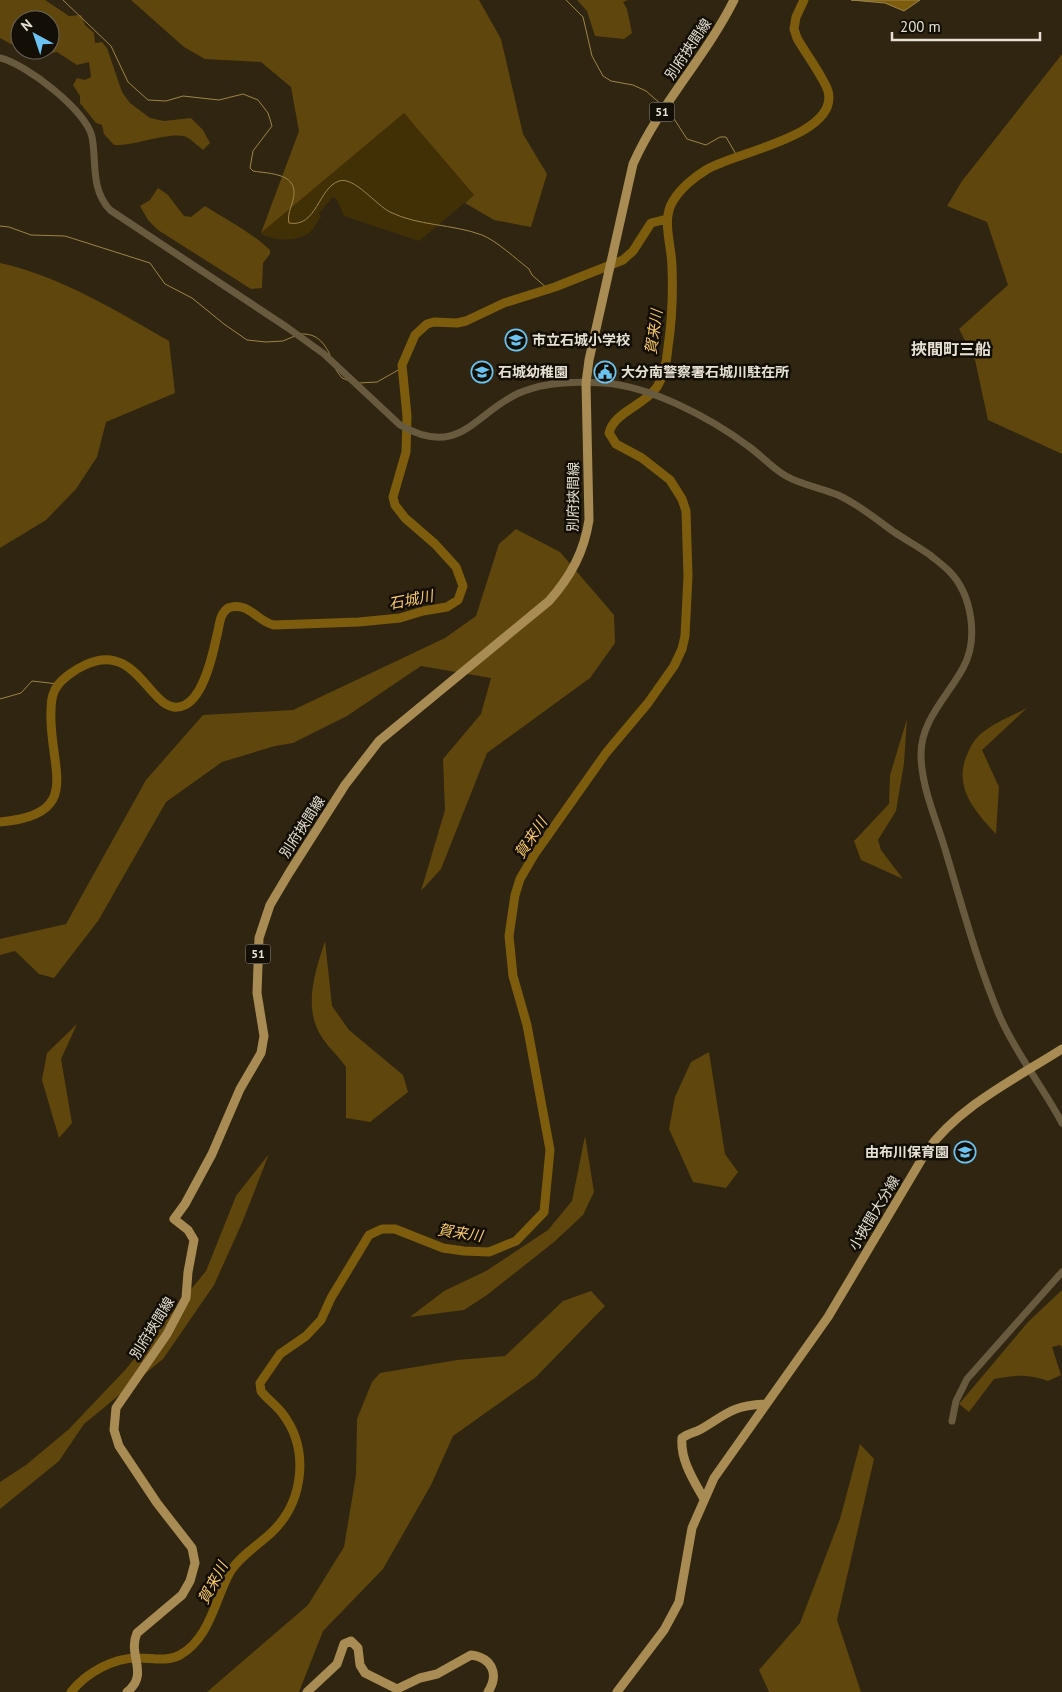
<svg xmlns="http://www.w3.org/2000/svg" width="1062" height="1692" viewBox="0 0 1062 1692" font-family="'PT Sans','Noto Sans JP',sans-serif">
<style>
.green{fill:#412f05}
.forest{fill:#5f460c}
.water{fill:#7d5d0d;stroke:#9d8449}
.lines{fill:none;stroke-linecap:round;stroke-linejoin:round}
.stream{stroke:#9d8449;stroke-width:1}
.river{stroke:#7d5d0d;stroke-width:9}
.minor{stroke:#685a3f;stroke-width:7}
.major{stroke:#a98c53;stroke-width:9}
.labels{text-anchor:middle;stroke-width:5;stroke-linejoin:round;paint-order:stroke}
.shield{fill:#130f06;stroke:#a7a196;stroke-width:1}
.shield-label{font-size:12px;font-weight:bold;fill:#e7e0d4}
.street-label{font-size:14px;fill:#e7e0d4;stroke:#130f06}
.poi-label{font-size:14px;font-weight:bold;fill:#e7e0d4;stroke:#130f06;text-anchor:start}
.water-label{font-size:15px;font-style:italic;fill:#faca68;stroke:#130f06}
.quarter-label{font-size:16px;font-weight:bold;fill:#e7e0d4;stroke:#130f06}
</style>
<rect width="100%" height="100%" fill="#2f2510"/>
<path class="green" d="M 404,112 L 474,195 L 419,241 L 344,216 L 337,200 L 333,197 L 319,213 L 321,217 C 317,222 314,229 309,233 C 297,242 273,241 262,234 L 261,233 Z"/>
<path class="forest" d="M 0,0 L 45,0 L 69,16 L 81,15 L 85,25 L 94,33 L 95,43 L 102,42 L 107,48 L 122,92 L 130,103 L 150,118 L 164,121 L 191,118 L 203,130 L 210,143 L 203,150 C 198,146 193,141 188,138 C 175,129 132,147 114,145 L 104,134 L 102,125 L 96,123 L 80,103 L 80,96 L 73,85 L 77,78 L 85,80 L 91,77 L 89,62 L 77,65 L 57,52 L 40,56 L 21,50 L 50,50 L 50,20 L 20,20 L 20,49 L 0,38 Z
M 131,0 L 479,0 L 501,39 L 523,134 L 547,174 L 531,227 L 494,220 L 465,203 L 474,195 L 404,113 L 261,233 L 299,131 L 291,87 L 261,62 L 205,59 L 184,47 Z
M 577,0 L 628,0 L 623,2 L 627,9 L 632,33 L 624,39 L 595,36 L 587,11 Z
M 1062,54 L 1062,454 L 988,420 L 975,360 L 959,329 L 1008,285 L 987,222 L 947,206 L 962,181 Z
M 158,188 L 168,195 L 184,216 L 191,217 L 205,206 C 227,220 251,232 270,250 L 270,254 L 263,263 L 262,288 L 251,289 L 158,230 L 148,220 L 140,206 L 150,200 Z
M 0,263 C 62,277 115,310 169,341 L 175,393 L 106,422 L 97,457 L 76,489 L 46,520 L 0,548 Z
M 516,529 L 560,552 L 614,615 L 615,643 L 590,678 L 487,753 L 441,869 L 421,891 L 445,810 L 443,759 L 481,714 L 491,678 L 421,666 L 347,716 L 293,743 L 275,746 L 222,762 L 166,802 L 98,921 L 54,978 L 39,974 L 15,951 L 0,955 L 0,939 L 66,924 L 146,780 L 203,715 L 293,710 L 445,638 L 476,616 L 499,544 Z
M 1027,708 L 982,750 L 999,787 L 996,834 C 976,812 954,789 966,757 C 971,745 975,737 986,730 C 998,721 1014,715 1027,708 Z
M 907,719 L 904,763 L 896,811 L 878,840 L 881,850 L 903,879 L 861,860 L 854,841 L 889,804 L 890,775 Z
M 325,941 L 332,1006 L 349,1030 L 403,1075 L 408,1092 L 370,1122 L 346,1118 L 346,1067 C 339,1057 330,1049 323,1039 C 302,1009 315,972 325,941 Z
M 77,1024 L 61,1059 L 72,1123 L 59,1138 L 42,1080 L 47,1053 Z
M 709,1052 L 725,1154 L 738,1172 L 726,1188 L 693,1182 L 669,1129 L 675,1097 L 691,1062 Z
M 585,1136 L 594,1192 L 583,1215 L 554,1242 L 487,1295 L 464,1310 L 410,1317 L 444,1291 L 486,1271 L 548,1230 L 572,1201 Z
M 269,1154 L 242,1223 L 214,1285 L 163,1359 L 84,1424 L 59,1461 L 0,1509 L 0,1482 L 26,1465 L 69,1429 L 126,1369 L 206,1271 L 236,1196 Z
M 1062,1290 L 1062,1348 L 1060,1345 L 1052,1347 L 1061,1375 L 1048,1381 C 1028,1374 1014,1375 994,1379 L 969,1412 L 959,1404 L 1028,1322 Z
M 591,1291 L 605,1306 L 536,1377 L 453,1436 L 431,1485 L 383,1569 L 323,1631 L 299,1692 L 207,1692 L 308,1605 L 344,1547 L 356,1475 L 357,1419 L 372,1382 L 380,1373 L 457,1360 L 505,1356 L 563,1301 Z
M 860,1444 L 874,1459 L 837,1620 L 861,1692 L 769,1692 L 759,1670 L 800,1623 L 840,1519 Z"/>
<path class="water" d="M 851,0 L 920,0 L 904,11 L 885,3 Z"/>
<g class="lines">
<path class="stream" d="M 63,0 L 111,46 L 128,82 L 148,100 L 166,101 L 183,96 L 219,100 L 243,94 L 258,100 L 268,113 L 272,126 L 253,151 L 250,168 L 253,171 C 271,174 300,173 293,200 C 291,208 287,215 289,223 C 317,228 318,188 339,181 C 354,176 376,205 390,212 C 418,226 453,224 482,235 C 497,241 516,259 529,269 L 532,275 L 548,289
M 566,0 L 583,17 L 592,56 L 603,76 L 611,81 L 633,85 L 646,91 L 662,105
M 669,111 L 687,139 L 706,145 L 720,137 L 726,137 L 737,156
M 0,226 L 9,227 L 31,235 L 65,236 L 150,263 L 165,284 L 192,298 L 224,324 L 247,340 L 266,342 L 283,341 L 295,336
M 301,334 C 316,333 324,342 330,355
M 336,370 L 342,378 L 347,380
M 359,383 L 377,382 L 402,368
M 0,699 L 21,693 L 32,681 L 58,684"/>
<path class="river" d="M 0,822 C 86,815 48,767 51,710 C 51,702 52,692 58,685 C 63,678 76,669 85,665 C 141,638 151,722 185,705 C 204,696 213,654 217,635 C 220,624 219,615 228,608 C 249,601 256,621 274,625 L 359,622 L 400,618 L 423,611 L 447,607 L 458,600 L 463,586 L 456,567 L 435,544 L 405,518 L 395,505 L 393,497 L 406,452 L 407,416 L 402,365 L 415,335 L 427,324 L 434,322 L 457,323 L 466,321 L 504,303 L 555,287 L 623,260 L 633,251 L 651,223 L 667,219
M 71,1692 C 86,1673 114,1657 139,1658 C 153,1658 167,1662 180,1655 C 210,1638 215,1599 230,1572 C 240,1556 257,1546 271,1533 C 304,1502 310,1449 282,1413 C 276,1405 267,1399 261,1391 L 260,1383 L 280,1354 L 306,1336 L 321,1320 L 331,1298 L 369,1235 L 382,1229 L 395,1229 L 443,1248 L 464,1251 L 489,1252 L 516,1241 L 544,1212 L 550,1150 L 527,1025 L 513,976 L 509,936 L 515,895 L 520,879 L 534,855 L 606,753 L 648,703 L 674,666 L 682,649 L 685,636 L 688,576 L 686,511 L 682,499 L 670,480 L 642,458 L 616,444 L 609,433 C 614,412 645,405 657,387 C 664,376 667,359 668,347 C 672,321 673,294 672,267 C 672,246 661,220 673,201 C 680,189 694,177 706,170 C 732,153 840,136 828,91 C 824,78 804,51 797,38 L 794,29 L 796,17 L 804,0"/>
<path class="minor" d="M 0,58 C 26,64 86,110 92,137 C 97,163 90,188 110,210 L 288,328 L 324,354 L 400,425 C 460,459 473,414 519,393 C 544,382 577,381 604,383 C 650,386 711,418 748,446 C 761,455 772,468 786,476 C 802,485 821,488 838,495 C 858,504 876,519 894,532 C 906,540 919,547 930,555 C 936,560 943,565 949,571 C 972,594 979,639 963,668 C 948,696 921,720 921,754 C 921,786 936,819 945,849 C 962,905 977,963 1000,1017 C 1016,1054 1043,1087 1062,1123
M 952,1421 L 956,1401 L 967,1379 L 1062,1272"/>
<path class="major" d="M 704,1499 C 694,1481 680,1460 682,1438 C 688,1433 697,1432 703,1428 C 729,1412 733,1406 765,1404
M 127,1692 C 150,1674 127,1655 137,1633 L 182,1595 L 190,1581 L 195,1563 L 192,1548 L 157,1503 L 119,1446 L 114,1430 L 116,1408 L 167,1334 L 186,1298 L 188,1272 L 194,1240 L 188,1230 L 174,1219 L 185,1204 L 212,1154 L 240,1089 L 261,1053 L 264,1036 L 257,993 L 259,938 L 270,905 L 289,873 L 345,785 L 379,741 L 549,601 C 571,576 584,552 589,520 L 586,383 L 589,360 L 633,164 C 659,105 705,58 734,0
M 307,1692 L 337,1664 L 344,1644 L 351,1641 L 358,1648 L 360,1665 L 365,1673 L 397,1689 L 420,1678 L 437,1674 L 471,1655 C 493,1658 499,1675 488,1692
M 617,1692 L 664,1630 L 679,1602 L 692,1528 L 714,1478 L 828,1317 L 926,1152 C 959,1106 1015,1079 1062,1049"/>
</g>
<defs>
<g id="school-ring" transform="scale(1.125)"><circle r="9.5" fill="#130f06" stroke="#6ac3f1" stroke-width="1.5"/><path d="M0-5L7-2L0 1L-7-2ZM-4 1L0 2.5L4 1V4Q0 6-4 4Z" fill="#6ac3f1"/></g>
<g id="civic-ring" transform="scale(1.125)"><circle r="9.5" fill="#130f06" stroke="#6ac3f1" stroke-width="1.5"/><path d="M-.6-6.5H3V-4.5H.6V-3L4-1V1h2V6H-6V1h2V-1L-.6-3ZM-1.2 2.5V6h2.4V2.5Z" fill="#6ac3f1"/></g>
</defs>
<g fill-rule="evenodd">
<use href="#school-ring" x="516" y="340"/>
<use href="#school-ring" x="482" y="372"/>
<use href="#civic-ring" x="605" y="372"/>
<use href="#school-ring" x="965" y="1152"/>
</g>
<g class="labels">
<g class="shield">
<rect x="649.5" y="102.5" width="25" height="19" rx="4"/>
<rect x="245.5" y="944.5" width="25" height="19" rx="4"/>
</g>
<g class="shield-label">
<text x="662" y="116">51</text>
<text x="258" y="958">51</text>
</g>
<g class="street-label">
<text transform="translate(688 49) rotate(-56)" y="5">別府挾間線</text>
<text transform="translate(573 497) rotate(-89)" y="5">別府挾間線</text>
<text transform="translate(302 827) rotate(-57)" y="5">別府挾間線</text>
<text transform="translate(874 1213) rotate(-59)" y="5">小挾間大分線</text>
<text transform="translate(152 1328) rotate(-58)" y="5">別府挾間線</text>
</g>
<g class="poi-label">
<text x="532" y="345">市立石城小学校</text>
<text x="498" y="377">石城幼稚園</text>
<text x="621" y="377">大分南警察署石城川駐在所</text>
<text x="949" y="1157" text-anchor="end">由布川保育園</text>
</g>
<g class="water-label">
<text transform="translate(654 332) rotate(-82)" y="5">賀来川</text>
<text transform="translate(411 600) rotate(-11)" y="5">石城川</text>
<text transform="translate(531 838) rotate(-56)" y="5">賀来川</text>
<text transform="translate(460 1233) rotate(9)" y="5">賀来川</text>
<text transform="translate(213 1583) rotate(-62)" y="5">賀来川</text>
</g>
<g class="quarter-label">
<text x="951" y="355">挾間町三船</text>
</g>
</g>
<g transform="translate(35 35) rotate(320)"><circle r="24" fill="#130f06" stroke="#686358"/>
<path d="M0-4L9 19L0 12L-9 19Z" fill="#6ac3f1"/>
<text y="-8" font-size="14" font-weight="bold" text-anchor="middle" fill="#e7e0d4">N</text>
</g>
<path d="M892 32v8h148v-8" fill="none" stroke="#e7e0d4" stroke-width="2.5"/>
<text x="900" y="32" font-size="15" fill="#e7e0d4" stroke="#130f06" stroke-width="4" paint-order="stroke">200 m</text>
</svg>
